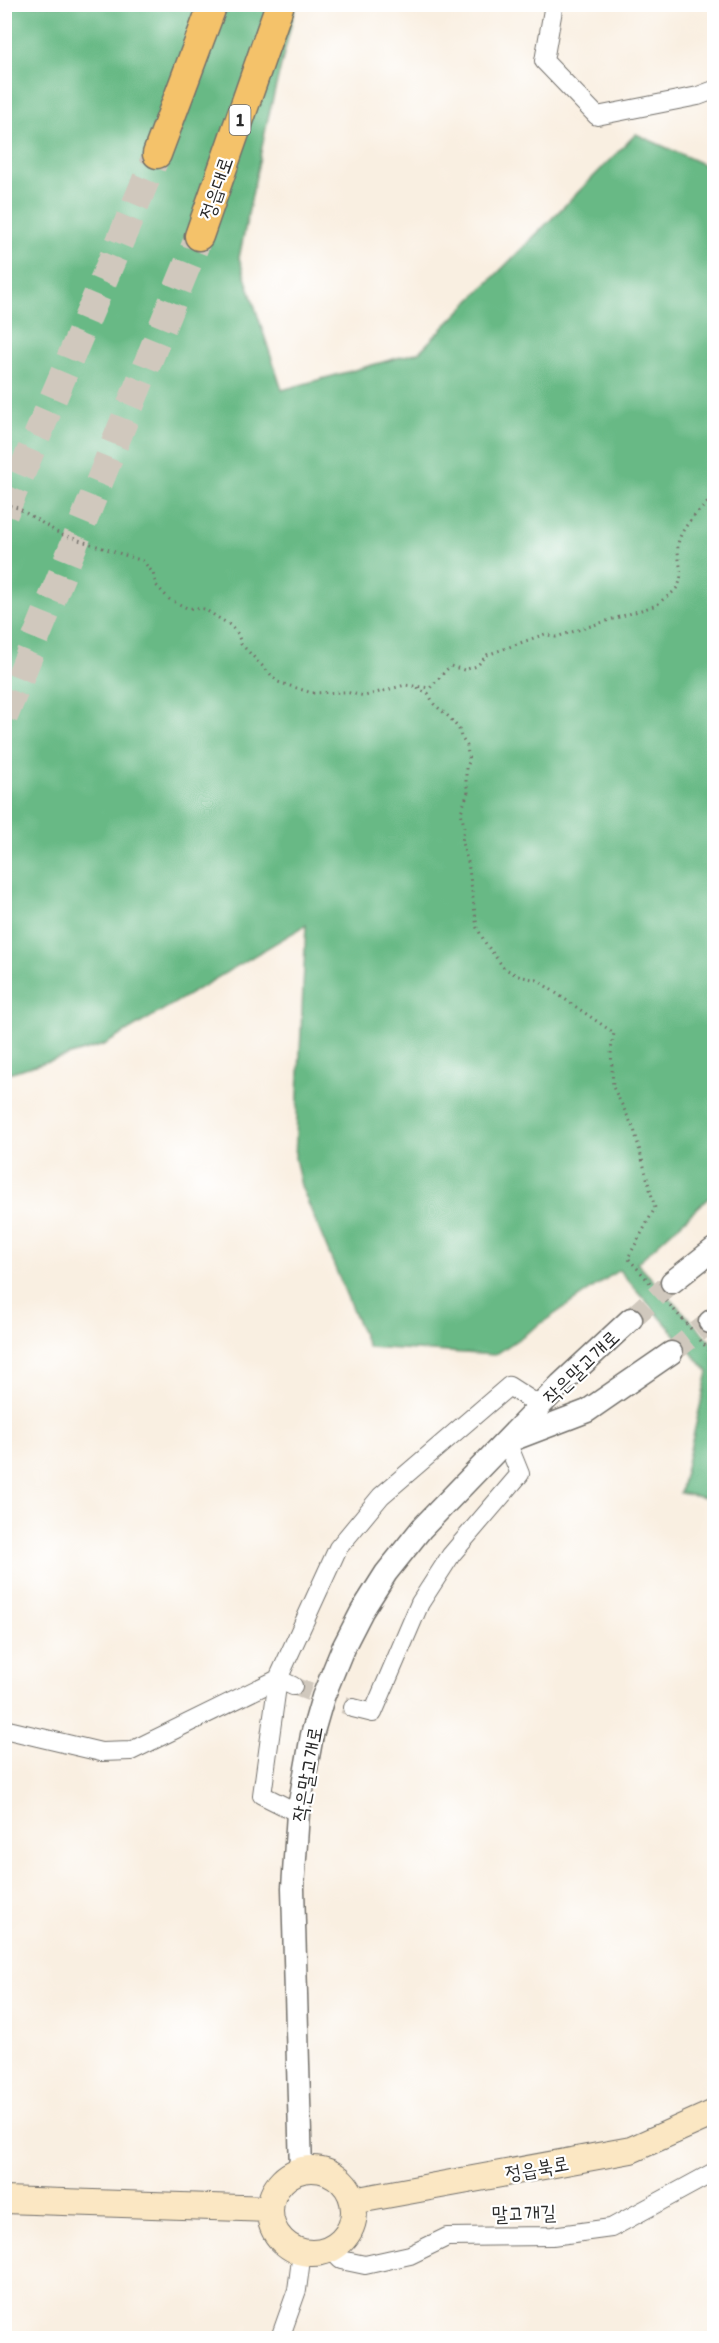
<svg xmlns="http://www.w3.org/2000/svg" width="719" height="2343" viewBox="0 0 719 2343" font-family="Itim,'Poor Story',sans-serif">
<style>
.forest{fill:#68b985;stroke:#4a7258;stroke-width:1.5}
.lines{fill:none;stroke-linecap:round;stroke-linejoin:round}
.minor-tunnel{stroke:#d0c8bd;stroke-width:18;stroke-dasharray:18 9;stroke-linecap:butt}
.tertiary-tunnel{stroke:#d0c8bd;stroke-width:22;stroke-dasharray:22 11;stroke-linecap:butt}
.primary-tunnel{stroke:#d0c8bd;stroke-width:28;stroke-dasharray:28 14;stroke-linecap:butt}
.minor-casing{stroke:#73706b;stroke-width:20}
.tertiary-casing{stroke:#73706b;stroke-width:25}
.secondary-casing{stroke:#73706b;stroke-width:28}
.primary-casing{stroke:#73706b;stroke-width:31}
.path{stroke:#73706b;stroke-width:3;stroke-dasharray:1.5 4.5;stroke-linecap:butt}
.minor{stroke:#fff;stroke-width:18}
.tertiary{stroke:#fff;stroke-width:22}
.secondary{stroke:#fbe7c3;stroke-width:26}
.primary{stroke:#f4c26a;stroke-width:28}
.labels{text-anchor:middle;stroke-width:4.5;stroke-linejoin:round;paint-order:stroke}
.shield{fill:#fff;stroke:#6b6b6b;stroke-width:1.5}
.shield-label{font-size:18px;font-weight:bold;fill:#2b2b2b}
.street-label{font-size:20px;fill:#2b2b2b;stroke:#fff}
</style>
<rect width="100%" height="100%" fill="#fff"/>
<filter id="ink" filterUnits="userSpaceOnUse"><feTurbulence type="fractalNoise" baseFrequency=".0167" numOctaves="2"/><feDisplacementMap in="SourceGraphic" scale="12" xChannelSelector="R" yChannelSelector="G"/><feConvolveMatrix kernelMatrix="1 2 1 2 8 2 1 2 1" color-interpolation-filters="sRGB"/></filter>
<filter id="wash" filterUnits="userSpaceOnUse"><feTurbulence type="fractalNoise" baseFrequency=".008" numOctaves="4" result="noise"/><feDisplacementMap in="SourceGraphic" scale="24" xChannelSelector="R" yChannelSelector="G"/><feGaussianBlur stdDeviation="1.35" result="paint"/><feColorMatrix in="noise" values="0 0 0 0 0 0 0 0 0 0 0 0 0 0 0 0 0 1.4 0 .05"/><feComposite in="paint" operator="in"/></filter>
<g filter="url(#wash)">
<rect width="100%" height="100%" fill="#f9efe1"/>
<path class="forest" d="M 5,5 L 296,5 L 268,118 L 239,258 L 282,390 L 419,352 L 636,134 L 714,169 L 714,1193 L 637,1263 L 714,1345 L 714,1500 L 680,1493 L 708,1372 L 619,1270 L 495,1355 L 368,1347 L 301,1186 L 295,1158 L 306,925 L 104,1045 L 5,1074 Z"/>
</g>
<g filter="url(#ink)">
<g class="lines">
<path class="minor-tunnel" d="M 293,1686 L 353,1708"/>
<path class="tertiary-tunnel" d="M 631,1319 L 672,1282
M 671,1353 L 710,1322"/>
<path class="primary-tunnel" d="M 4,514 L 157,154
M 4,717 L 199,236"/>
<g class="minor-casing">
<path id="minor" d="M 554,4 L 544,61 L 597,116 L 698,96 L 714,90
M 353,1708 L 373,1713 L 420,1603 L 451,1555 L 520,1474 L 507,1442
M 4,1729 L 101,1752 L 131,1751 L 278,1679 L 293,1686
M 298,1813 L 262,1795 L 278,1679 L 338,1548 L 381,1496 L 509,1386 L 540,1406
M 330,2249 L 341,2260 L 365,2265 L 410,2255 L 447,2237 L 552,2236 L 611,2228 L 714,2172
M 280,2338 L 297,2290 L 302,2252"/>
</g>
<g class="tertiary-casing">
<path id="tertiary" d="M 672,1282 L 714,1249
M 710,1322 L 714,1319
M 514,1439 L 587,1411 L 671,1353
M 301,2170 L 293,1888 L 298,1813 L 312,1735 L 323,1697 L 343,1648 L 362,1611 L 386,1573 L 422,1528 L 561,1384 L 631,1319"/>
</g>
<g class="secondary-casing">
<path id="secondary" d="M270 2211a42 42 0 1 1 84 0a42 42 0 1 1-84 0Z
M 4,2200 L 270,2209
M 353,2201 L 631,2150 L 714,2113"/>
</g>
<g class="primary-casing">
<path id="primary" d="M 157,154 L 213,4
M 199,236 L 280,4"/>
</g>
<path class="path" d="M 4,504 L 18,508 L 60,534 L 143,561 L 153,573 L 156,585 L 169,599 L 187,608 L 204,609 L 230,625 L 238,634 L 241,644 L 278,682 L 312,693 L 345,692 L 365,696 L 405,685 L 430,688 L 450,666 L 464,670 L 477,666 L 487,655 L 498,651 L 545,634 L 556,637 L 657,605 C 662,599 671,595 675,590 C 688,576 674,556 679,540 C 684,523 703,508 714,496
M 417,688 L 428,693 L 434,704 L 449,717 L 459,729 L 461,737 L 467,746 L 469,762 L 466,768 L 466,782 L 468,792 L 461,812 L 464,826 L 462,843 L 468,862 L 477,928 L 486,944 L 504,968 L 518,976 L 537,980 L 614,1033 L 611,1050 L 613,1087 L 634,1129 L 655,1208 L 628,1258 L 652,1285
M 666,1301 L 692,1330
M 700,1340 L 714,1356"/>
<use href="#minor" class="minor"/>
<use href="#tertiary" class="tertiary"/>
<use href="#secondary" class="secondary"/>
<use href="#primary" class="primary"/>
</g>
</g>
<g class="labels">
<rect class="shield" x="229.5" y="105" width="21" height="30" rx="4.5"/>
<g class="shield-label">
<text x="240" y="126">1</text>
</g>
<g class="street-label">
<text transform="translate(216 188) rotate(-71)" y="7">정읍대로</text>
<text transform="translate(581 1367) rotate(-44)" y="7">작은말고개로</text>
<text transform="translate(307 1774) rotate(-80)" y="7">작은말고개로</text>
<text transform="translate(537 2168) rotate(-10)" y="7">정읍북로</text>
<text transform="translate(524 2213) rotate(-2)" y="7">말고개길</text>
</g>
</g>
<rect width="719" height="2343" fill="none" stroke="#fff" stroke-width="24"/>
</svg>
